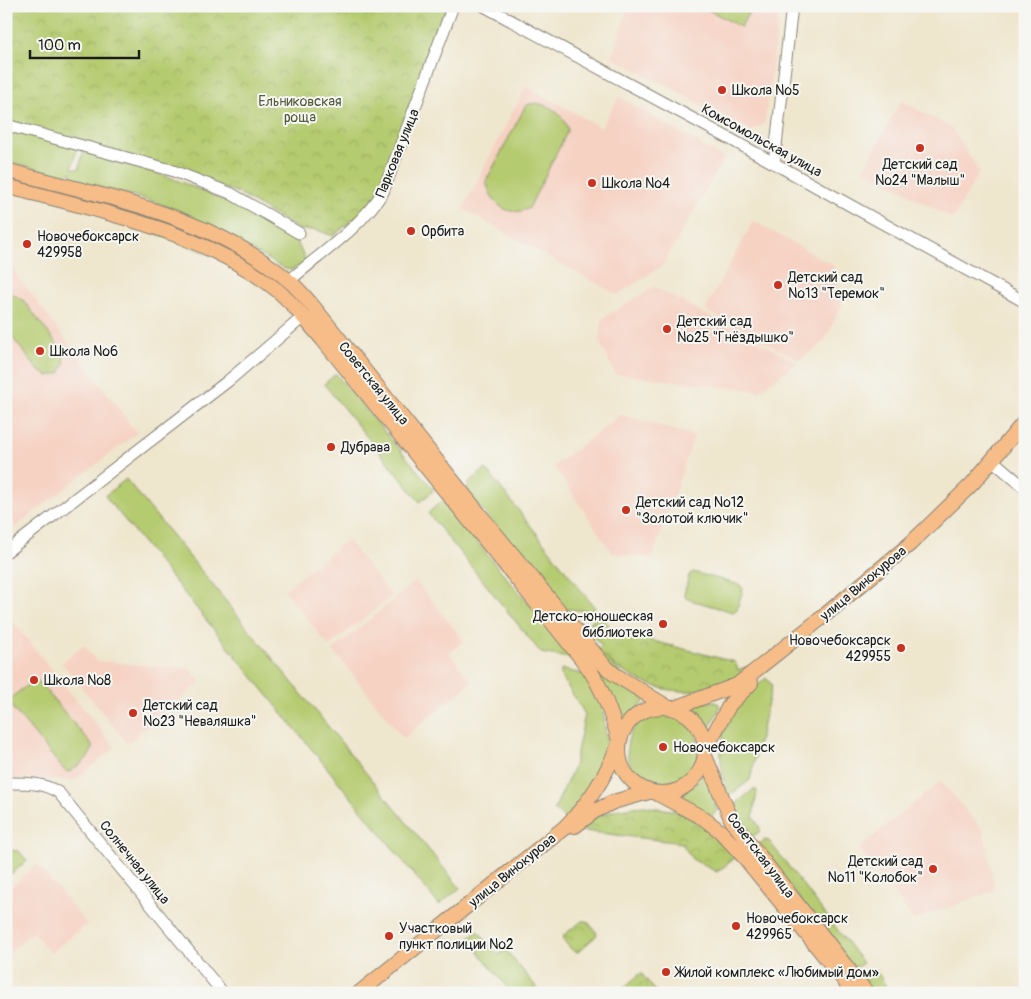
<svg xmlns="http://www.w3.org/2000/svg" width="1031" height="999" viewBox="0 0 1031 999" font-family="Pangolin,sans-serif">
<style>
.built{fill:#f6d2c3}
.green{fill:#b5cb70;stroke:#687446}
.park{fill:url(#park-crowns);stroke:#687446}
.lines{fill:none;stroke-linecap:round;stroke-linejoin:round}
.minor-casing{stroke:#868175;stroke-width:13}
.major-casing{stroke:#868175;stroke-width:16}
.minor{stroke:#fff;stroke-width:11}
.major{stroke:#f7bd88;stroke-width:14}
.poi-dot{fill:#c8321e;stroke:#f6f6f2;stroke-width:2}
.labels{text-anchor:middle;stroke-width:4;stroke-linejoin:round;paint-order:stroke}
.poi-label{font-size:14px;fill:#1c1c1c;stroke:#f6f6f2;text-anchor:start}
.park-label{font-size:14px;fill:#525939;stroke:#f6f6f2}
.street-label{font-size:14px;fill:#1c1c1c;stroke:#f6f6f2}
</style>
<defs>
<pattern id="park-crowns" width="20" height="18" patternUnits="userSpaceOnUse" patternTransform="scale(1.25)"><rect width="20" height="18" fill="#b5cb70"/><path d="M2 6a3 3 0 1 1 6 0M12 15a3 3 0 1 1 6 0" fill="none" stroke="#9bae60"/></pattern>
</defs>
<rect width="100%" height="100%" fill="#f6f6f2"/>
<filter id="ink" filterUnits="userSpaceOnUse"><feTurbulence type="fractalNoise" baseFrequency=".02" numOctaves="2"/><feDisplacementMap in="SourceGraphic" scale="10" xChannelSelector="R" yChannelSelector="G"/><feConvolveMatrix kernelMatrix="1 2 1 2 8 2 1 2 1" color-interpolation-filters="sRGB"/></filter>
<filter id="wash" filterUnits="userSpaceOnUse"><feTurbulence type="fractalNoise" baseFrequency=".0096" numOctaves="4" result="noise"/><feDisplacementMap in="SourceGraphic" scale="20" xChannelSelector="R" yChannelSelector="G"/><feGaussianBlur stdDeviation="1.12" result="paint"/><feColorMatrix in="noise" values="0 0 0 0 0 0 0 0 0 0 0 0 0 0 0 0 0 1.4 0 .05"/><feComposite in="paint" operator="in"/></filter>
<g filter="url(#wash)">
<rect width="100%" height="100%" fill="#efe6ce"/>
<path class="built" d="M 628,6 L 780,6 L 765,123 L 752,131 L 612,57 Z
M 526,86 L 601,128 L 619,97 L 724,158 L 662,266 L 617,295 L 463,209 Z
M 901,101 L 952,128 L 979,172 L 953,219 L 864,169 Z
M 753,221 L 833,265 L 842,305 L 824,342 L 799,360 L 705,310 Z
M 6,267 L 12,269 L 137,433 L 15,527 L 6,516 Z
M 654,287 L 797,362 L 759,391 L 615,374 L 599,340 L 603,318 Z
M 621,415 L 694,436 L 652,558 L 612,553 L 554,466 Z
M 347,540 L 392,596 L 329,646 L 284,590 Z
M 416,581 L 464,641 L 449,653 L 472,682 L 403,738 L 333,650 Z
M 6,613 L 115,748 L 75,780 L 6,778 Z
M 84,645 L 96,661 L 190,669 L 201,683 L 127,743 L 62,663 Z
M 941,781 L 984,832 L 995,890 L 914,920 L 859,848 Z
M 37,864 L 87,924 L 51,953 L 33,932 L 6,955 L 6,891 Z"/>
<path class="green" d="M 701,6 L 752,6 L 741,27 Z
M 537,103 C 553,107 563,114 568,130 L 529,208 C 506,219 491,202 486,181 L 526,105 Z
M 6,128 L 77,148 L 72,168 L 79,169 L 83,152 L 169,177 L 226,201 L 295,238 L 305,259 L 305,262 L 292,270 L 285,269 C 249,249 214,227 176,210 C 144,196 106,190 72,181 L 71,172 L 65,176 L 6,161 Z
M 35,183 C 103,200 173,217 235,252 C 246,258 257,265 267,272 L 265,275 L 34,187 Z
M 12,294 L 23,300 L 63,352 L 65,363 L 60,373 L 48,376 L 38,370 L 6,329 L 6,296 Z
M 336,374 L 434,490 L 420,502 L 324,384 Z
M 486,469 L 595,608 L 591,611 L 564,609 L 467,492 L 469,482 Z
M 126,479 L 460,888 L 439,905 L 105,496 Z
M 442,501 L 575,659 L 541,653 L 428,513 Z
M 485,525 L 645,700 C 640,709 628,715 621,723 Z
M 693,572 L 740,585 L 743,589 L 737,609 L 733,612 L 687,599 L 684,595 L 689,575 Z
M 561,669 L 586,675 L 603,708 L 607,746 L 600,774 L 566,819 L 554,810 L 574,767 L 585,714 L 561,676 Z
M 766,678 L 772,685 L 750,780 L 730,795 C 717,771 718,735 732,711 C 740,698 755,688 766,678 Z
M 34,680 L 39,682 L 92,745 C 94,756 79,765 71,771 L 68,772 L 63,769 L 10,705 L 10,700 L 12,697 Z
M 713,701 L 719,704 L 719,709 L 710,727 L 704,727 L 692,712 L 693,704 Z
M627 749a36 36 0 1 1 72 0a36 36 0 1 1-72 0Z
M 703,775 L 709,777 L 712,796 L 717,811 L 709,818 L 676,800 L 678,794 C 689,790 696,785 703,775 Z
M 754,789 L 757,791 L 753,817 L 759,826 L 760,831 L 752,837 L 731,808 Z
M 765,840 L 769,841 L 863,963 L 857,967 L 850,965 L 758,845 Z
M 478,931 L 498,955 L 506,950 L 541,993 L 512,993 L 468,939 Z
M 869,970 L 878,973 L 890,993 L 870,993 L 860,977 Z"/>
<path class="park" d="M 6,6 L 447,6 L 385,183 L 364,211 L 333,236 L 317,230 L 300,230 L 236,192 L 6,120 Z
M 600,614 L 614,631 L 735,662 L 738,670 L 749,666 L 752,671 C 741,676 729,683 717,687 C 672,700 629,682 598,651 L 602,646 L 584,627 Z
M 644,806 L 677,811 L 701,820 L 730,846 L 734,859 L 717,872 L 692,859 L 682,843 L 576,830 C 600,811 615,809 644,806 Z
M 6,850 L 19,851 L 27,861 L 6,878 Z
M 582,921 L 587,921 L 597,933 L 596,936 L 578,952 L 573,951 L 563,940 L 564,935 Z
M 641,973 L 657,993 L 626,993 L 623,988 Z"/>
</g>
<g filter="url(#ink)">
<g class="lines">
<g class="minor-casing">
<path id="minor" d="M 484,6 L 732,140 L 1025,302
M 6,125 L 171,170 L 230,193 L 299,233
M 774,163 L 792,6
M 289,281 C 321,253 360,228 383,192 L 453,6
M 998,465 L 1025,488
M 6,552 L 228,381 L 303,317
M 6,783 C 25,783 43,782 59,793 L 223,993"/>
</g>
<g class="major-casing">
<path id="major" d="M 6,170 C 103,197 209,214 288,280 C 297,287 305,297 312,305 L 485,521 L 604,665 L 614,674 L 666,706
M 6,186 C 97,211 202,230 277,290 C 294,304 309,324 323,340 L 585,663 C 602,686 611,713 619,740
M619 750a43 43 0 1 1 86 0a43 43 0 1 1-86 0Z
M 674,708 L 737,685 L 819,620 L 910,544 L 972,484 L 1025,421
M 705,750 L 730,704 L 751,683
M 705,756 L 732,821 L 867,993
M 656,793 L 703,818 L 720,831 L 744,857 L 844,980 L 852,993
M 575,826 L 595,811 L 613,802 L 649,792
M 359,993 L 564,828 C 589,803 604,779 618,746"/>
</g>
<use href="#minor" class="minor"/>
<use href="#major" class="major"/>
</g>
</g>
<g class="poi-dot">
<circle cx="722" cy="90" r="5"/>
<circle cx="920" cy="148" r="5"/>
<circle cx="592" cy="183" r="5"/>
<circle cx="411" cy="231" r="5"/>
<circle cx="27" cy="244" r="5"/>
<circle cx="778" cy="285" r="5"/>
<circle cx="667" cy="329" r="5"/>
<circle cx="40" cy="351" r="5"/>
<circle cx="331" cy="447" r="5"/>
<circle cx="626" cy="510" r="5"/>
<circle cx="663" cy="624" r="5"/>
<circle cx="901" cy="648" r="5"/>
<circle cx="34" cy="680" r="5"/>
<circle cx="133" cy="713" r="5"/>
<circle cx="663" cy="747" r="5"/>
<circle cx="933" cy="869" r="5"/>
<circle cx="736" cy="926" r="5"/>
<circle cx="389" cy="936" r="5"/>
<circle cx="666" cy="972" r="5"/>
</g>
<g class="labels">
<g class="poi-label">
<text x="732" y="95">Школа №5</text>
<text x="920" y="169" text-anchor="middle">Детский сад<tspan x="920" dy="16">№24 "Малыш"</tspan></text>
<text x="602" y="188">Школа №4</text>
<text x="421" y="236">Орбита</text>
<text x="37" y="241">Новочебоксарск<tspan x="37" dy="16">429958</tspan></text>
<text x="788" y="282">Детский сад<tspan x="788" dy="16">№13 "Теремок"</tspan></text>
<text x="677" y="326">Детский сад<tspan x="677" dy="16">№25 "Гнёздышко"</tspan></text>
<text x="50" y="356">Школа №6</text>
<text x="341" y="452">Дубрава</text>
<text x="636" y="507">Детский сад №12<tspan x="636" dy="16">"Золотой ключик"</tspan></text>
<text x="653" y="621" text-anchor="end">Детско-юношеская<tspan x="653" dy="16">библиотека</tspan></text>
<text x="891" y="645" text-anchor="end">Новочебоксарск<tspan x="891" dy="16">429955</tspan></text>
<text x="44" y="685">Школа №8</text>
<text x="143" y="710">Детский сад<tspan x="143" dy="16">№23 "Неваляшка"</tspan></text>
<text x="673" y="752">Новочебоксарск</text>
<text x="923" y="866" text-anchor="end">Детский сад<tspan x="923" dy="16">№11 "Колобок"</tspan></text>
<text x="746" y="923">Новочебоксарск<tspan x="746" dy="16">429965</tspan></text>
<text x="399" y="933">Участковый<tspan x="399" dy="16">пункт полиции №2</tspan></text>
<text x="676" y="977">Жилой комплекс «Любимый дом»</text>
</g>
<g class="park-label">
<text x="300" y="106">Ельниковская<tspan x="300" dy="16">роща</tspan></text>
</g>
<g class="street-label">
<text transform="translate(762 140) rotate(29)" y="5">Комсомольская улица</text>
<text transform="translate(397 153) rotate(-68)" y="5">Парковая улица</text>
<text transform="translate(374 383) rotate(51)" y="5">Советская улица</text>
<text transform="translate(863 583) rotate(-40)" y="5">улица Винокурова</text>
<text transform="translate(761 855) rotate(53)" y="5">Советская улица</text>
<text transform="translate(135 862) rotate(51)" y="5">Солнечная улица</text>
<text transform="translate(512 870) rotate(-39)" y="5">улица Винокурова</text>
</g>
</g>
<rect width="1031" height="999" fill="none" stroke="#f6f6f2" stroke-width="25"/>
<path d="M30 50v8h109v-8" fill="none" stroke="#1c1c1c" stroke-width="2.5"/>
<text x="38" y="50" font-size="15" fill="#1c1c1c" stroke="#f6f6f2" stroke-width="4" paint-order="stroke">100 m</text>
</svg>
